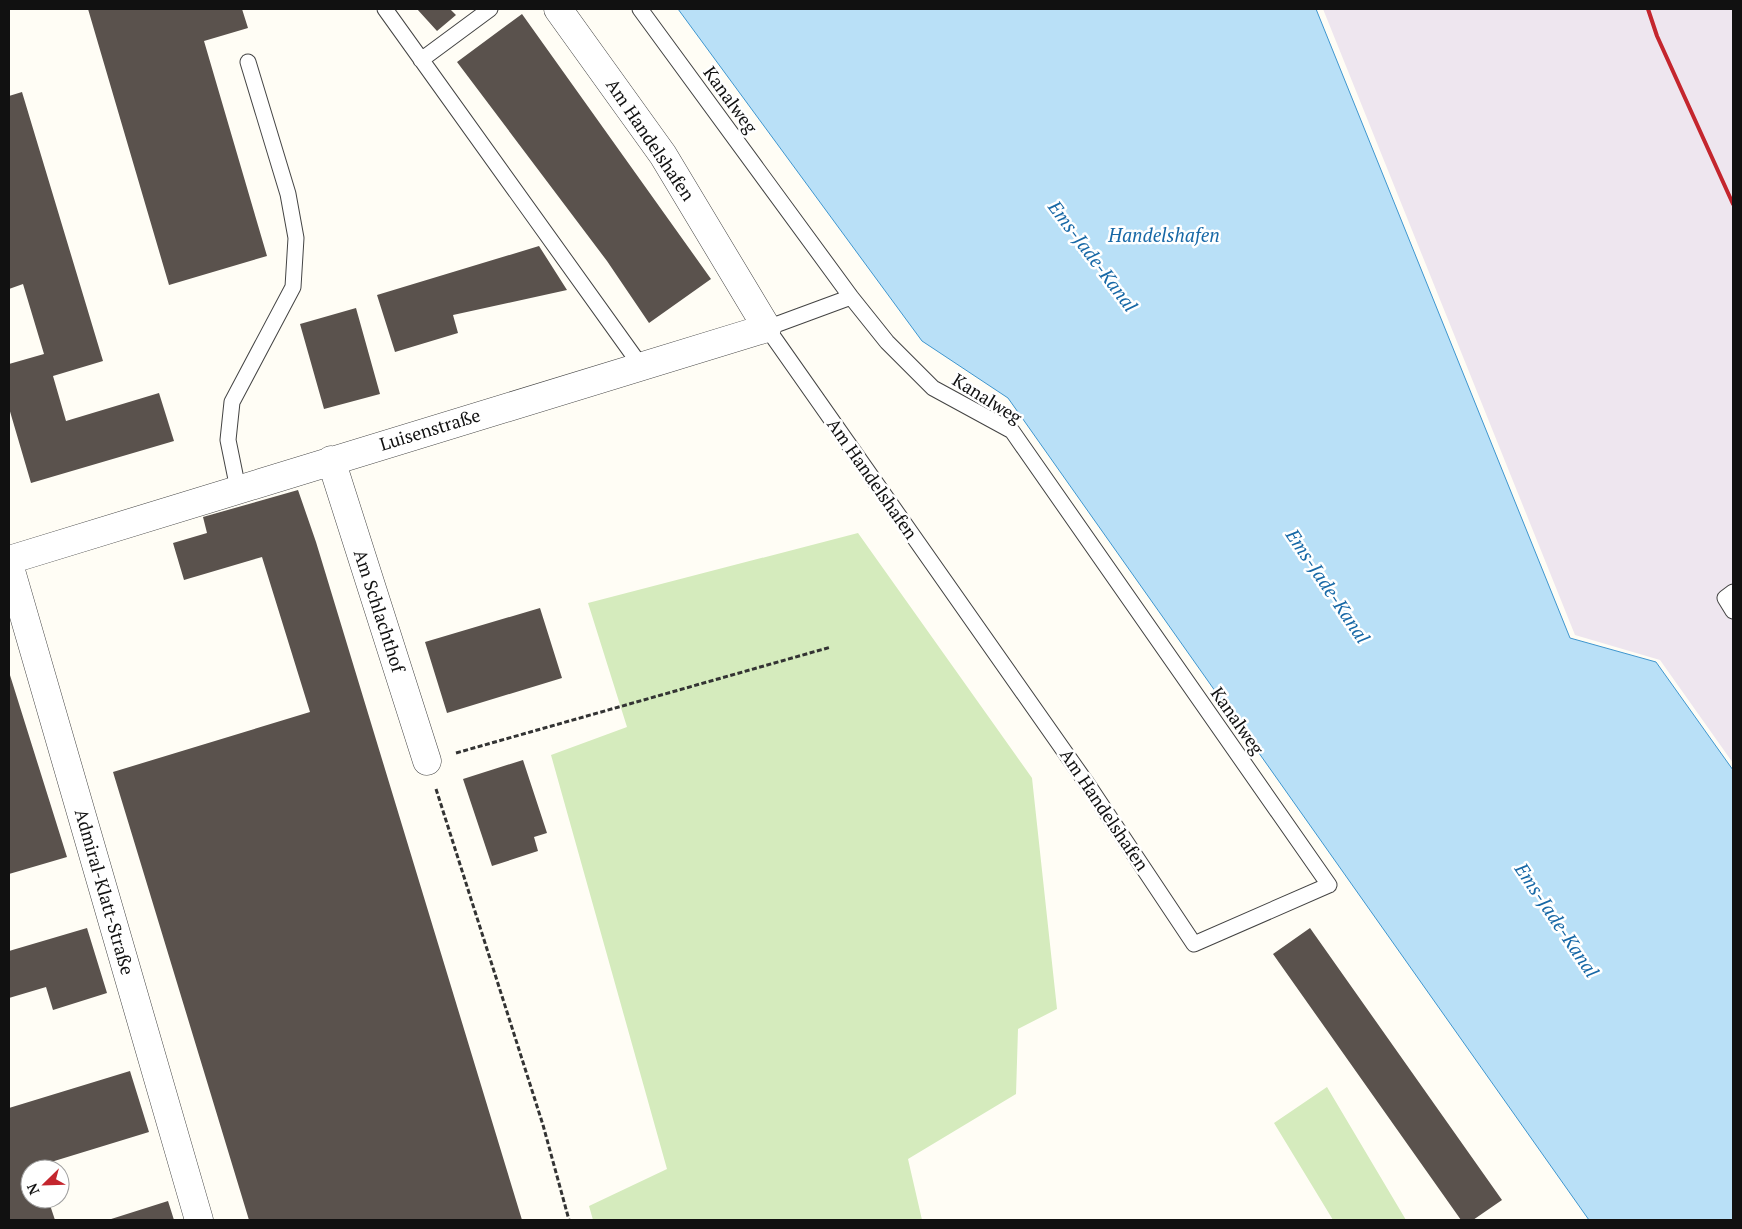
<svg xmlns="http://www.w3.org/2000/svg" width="1742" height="1229" viewBox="0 0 1742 1229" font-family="'PT Serif',serif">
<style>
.industrial{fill:#eee6ef}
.green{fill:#d5ebbd}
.water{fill:#b9e0f7;stroke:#3f96cf}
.building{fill:#5a524d}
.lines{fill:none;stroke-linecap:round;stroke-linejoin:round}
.lane-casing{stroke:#444;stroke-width:17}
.street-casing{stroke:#444;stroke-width:29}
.path{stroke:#333;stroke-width:3;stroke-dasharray:5 2.5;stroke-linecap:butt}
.lane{stroke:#fff;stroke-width:15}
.street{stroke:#fff;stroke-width:28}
.rail{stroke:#c4262e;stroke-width:4}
.labels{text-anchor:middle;stroke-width:5;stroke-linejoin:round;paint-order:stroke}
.street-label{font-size:18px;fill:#111;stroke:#fff}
.water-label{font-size:19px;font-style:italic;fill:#1768a6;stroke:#fff}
</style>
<rect width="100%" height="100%" fill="#fffdf5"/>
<path class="industrial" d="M 1323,9 L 1733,9 L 1733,763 L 1660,660 L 1575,635 Z"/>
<path class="green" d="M 858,533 L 1032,778 L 1057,1009 L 1018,1029 L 1016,1094 L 908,1159 L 922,1220 L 593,1220 L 589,1206 L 667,1169 L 551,755 L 627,727 L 588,603 Z
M 1327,1087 L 1406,1220 L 1333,1220 L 1274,1123 Z"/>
<path class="water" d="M 678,9 L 1316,9 L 1570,638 L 1656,662 L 1733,770 L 1733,1220 L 1589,1220 L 1008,398 L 922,341 Z"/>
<path class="building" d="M 88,9 L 242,9 L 248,28 L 204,41 L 267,256 L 169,285 Z
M 417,9 L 450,9 L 456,15 L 437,31 Z
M 522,14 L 711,279 L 649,323 L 607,261 L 457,62 Z
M 22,92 L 103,361 L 53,376 L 66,421 L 159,393 L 174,441 L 31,483 L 9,408 L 9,364 L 44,354 L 23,284 L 9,289 L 9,96 Z
M 539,246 L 567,290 L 453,315 L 458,333 L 395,352 L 377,295 Z
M 356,308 L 380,394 L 324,409 L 300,324 Z
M 298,490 L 316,542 L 522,1220 L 249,1220 L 113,772 L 310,712 L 262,557 L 184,580 L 173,543 L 207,533 L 203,517 Z
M 540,608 L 562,678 L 447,713 L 425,642 Z
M 9,672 L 67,857 L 9,874 Z
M 523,760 L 547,833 L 534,837 L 538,851 L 492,866 L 463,779 Z
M 87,928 L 107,993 L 53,1010 L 46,987 L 9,998 L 9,951 Z
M 1310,928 L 1502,1200 L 1473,1220 L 1461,1220 L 1273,954 Z
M 130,1071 L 149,1132 L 38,1166 L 39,1169 L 30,1169 L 30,1199 L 48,1199 L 55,1220 L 9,1220 L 9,1108 Z
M 168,1201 L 174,1220 L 108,1220 Z"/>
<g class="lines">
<g class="lane-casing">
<path id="lane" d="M 385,9 L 641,366
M 640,9 L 851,297 L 887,342 L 933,388 L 1012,431 L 1329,885 L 1194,944 L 1088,785 L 767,328 L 851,297
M 421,60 L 490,9
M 238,489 L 228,440 L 232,402 L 293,287 L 296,238 L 288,194 L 248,62
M 1733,592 L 1725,598 L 1733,611"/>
</g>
<g class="street-casing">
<path id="street" d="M 331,460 L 427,761
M 9,560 L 767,328 L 663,155 L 558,9
M 9,564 L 199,1220"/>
</g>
<path class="path" d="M 456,753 L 831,647
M 436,789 L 543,1125 L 569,1220"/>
<use href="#lane" class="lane"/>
<use href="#street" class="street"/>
<path class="rail" d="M 1648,9 L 1657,36 L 1733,204"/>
</g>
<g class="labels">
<g class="street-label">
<text transform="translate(730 100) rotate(54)" y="6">Kanalweg</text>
<text transform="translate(650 140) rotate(56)" y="6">Am Handelshafen</text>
<text transform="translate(987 399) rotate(32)" y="6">Kanalweg</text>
<text transform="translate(430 430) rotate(-17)" y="6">Luisenstraße</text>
<text transform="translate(872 479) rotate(55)" y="6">Am Handelshafen</text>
<text transform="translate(379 611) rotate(72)" y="6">Am Schlachthof</text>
<text transform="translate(1237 721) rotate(55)" y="6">Kanalweg</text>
<text transform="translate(1104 810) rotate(56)" y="6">Am Handelshafen</text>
<text transform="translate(104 892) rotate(74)" y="6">Admiral-Klatt-Straße</text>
</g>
<g class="water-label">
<text x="1164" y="242">Handelshafen</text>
<text transform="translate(1093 256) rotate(53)" y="7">Ems-Jade-Kanal</text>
<text transform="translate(1328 586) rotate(56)" y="7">Ems-Jade-Kanal</text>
<text transform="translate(1557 920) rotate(56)" y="7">Ems-Jade-Kanal</text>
</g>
</g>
<rect width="1742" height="1229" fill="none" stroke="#111111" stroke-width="20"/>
<g transform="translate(45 1184) rotate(247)"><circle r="24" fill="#ffffff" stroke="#a0a0a0"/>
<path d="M0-4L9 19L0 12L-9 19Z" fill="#c4262e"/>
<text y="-8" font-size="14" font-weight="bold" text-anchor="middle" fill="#111111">N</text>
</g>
</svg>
